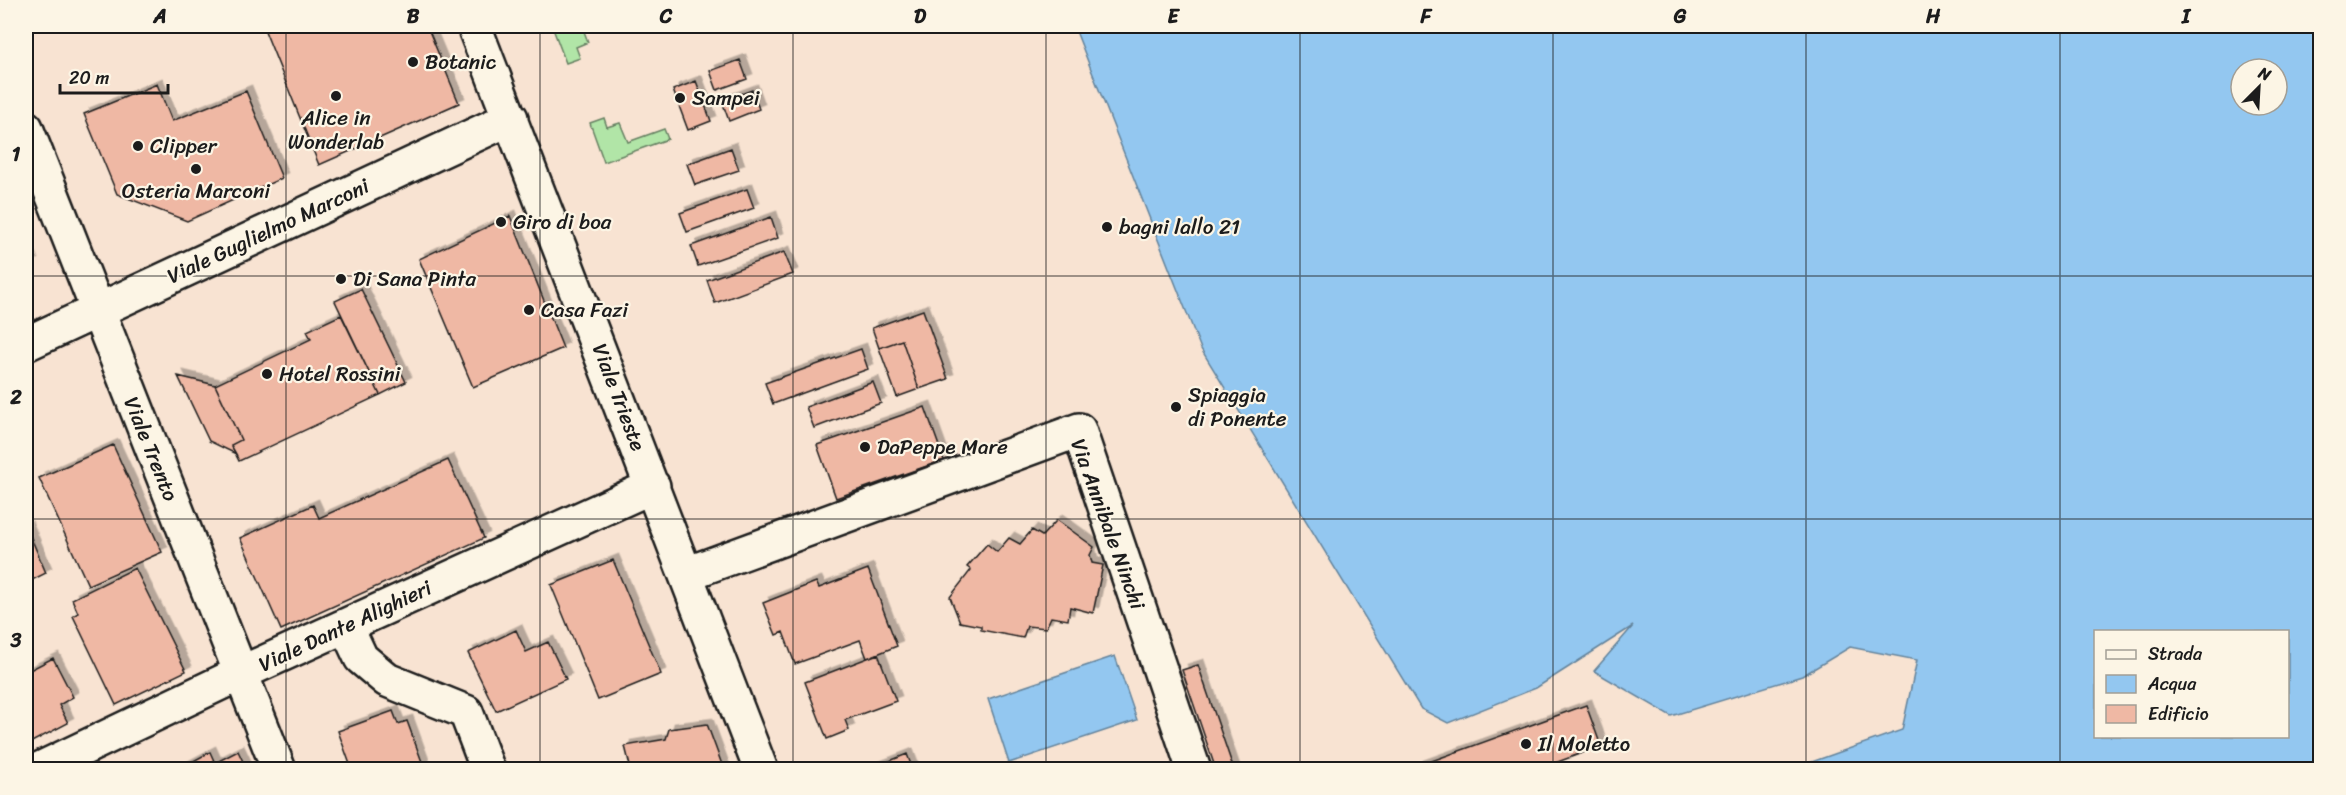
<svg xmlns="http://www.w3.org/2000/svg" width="2346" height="795" viewBox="0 0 2346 795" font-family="Sriracha,sans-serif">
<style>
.green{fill:#b1e5a7;stroke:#668062;stroke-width:1.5}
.water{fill:#93c7f0;stroke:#63839b;stroke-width:1.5;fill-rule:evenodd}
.building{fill:#efb8a4;stroke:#1c1c1c;stroke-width:1.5;filter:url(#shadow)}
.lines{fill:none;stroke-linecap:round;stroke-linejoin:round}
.minor-casing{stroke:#1c1c1c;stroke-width:38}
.minor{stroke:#fcf5e5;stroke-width:33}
.grid{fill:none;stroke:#1c1c1c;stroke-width:1.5;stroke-opacity:0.55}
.poi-dot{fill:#1c1c1c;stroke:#fcf5e5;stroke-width:2}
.labels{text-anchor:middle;stroke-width:4.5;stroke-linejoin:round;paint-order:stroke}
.poi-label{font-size:21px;fill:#1c1c1c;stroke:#fcf5e5;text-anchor:start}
.street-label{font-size:21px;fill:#1c1c1c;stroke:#fcf5e5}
.neatline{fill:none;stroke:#1c1c1c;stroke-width:2}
.grid-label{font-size:20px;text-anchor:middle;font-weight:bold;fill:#1c1c1c}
</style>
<defs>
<filter id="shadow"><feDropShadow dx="5.5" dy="-5.5" stdDeviation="0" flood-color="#0004"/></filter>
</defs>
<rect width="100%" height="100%" fill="#f8e3d2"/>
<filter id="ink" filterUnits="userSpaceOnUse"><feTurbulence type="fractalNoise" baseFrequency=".0167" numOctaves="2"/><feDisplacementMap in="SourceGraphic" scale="12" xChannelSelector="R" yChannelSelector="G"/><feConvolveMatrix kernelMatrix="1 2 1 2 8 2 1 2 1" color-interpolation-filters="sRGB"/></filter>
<g filter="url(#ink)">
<path class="green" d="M 552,26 L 582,26 L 588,42 L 576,47 L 580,58 L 566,63 Z
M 604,118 L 607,127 L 620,123 L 628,142 L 664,129 L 668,139 L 604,162 L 590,123 Z"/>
<path class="water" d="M 1074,26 L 2320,26 L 2320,769 L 1792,769 L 1902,730 L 1917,660 L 1850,647 L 1802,676 L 1671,716 L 1594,671 L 1633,626 L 1536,688 L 1448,723 L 1421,709 L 1201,349 ZM 2241,69 L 2277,69 L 2277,105 L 2241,105 ZM 2096,632 L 2288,632 L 2288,736 L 2096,736 Z
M 1115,656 L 1137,720 L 1009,763 L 988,699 Z"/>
<path class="building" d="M 263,26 L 427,26 L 459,103 L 319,165 Z
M 647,26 L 666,26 L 649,31 Z
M 740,60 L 747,79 L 717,90 L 710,71 Z
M 696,81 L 711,121 L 688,130 L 673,90 Z
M 157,84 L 172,121 L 246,91 L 282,178 L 187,221 L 117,194 L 84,114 Z
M 752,90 L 759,109 L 729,121 L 722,101 Z
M 731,148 L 739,170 L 695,185 L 687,164 Z
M 747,189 L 754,208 L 687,232 L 680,213 Z
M 510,216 L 563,348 L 473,387 L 419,259 Z
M 771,217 L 778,238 L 698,266 L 691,246 Z
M 26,250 L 32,264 L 26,267 Z
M 784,252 L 793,274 L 715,303 L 707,280 Z
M 361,289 L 406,382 L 380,395 L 335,301 Z
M 923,310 L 948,379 L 919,389 L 902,340 L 879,348 L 872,328 Z
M 341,315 L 380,395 L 239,461 L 231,445 L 241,440 L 215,385 L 311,339 L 307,331 Z
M 902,340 L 919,389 L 897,397 L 879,348 Z
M 861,349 L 868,369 L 773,404 L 765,383 Z
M 178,376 L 215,385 L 241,440 L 231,445 L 236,454 L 209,441 Z
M 873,382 L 881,403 L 814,428 L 806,407 Z
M 925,407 L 944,460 L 836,498 L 817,445 Z
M 113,445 L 162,552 L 88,585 L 39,478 Z
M 448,460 L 484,538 L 281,630 L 240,538 L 313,505 L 319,518 Z
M 1057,520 L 1094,547 L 1090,555 L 1092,563 L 1103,565 L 1093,613 L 1070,607 L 1068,620 L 1051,617 L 1046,628 L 1027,626 L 1023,638 L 981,630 L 981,626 L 960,622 L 950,597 L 971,570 L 967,567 L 987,544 L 997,552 L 1009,538 L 1020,544 L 1032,530 L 1042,536 Z
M 26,526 L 46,573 L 26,583 Z
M 613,560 L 661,674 L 598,700 L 551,585 Z
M 135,568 L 186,671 L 116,705 L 73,616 L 78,613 L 72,599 Z
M 868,569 L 897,646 L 867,658 L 860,640 L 795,664 L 783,632 L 776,635 L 763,603 L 816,582 L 819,588 Z
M 516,630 L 526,652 L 548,642 L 566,679 L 496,711 L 468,653 Z
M 878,654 L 896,701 L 845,720 L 849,730 L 827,739 L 805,682 Z
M 53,658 L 73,697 L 59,705 L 68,723 L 26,745 L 26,672 Z
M 1198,665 L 1234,770 L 1216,770 L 1182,670 Z
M 1586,705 L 1601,746 L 1536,770 L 1420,770 L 1418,766 Z
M 393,711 L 398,724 L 407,721 L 425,770 L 352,770 L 338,731 Z
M 707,724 L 724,770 L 631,770 L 625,746 L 666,739 L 669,729 Z
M 238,751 L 247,770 L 177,770 L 210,752 L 215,763 Z
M 907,754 L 913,770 L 867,770 Z"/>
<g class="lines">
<g class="minor-casing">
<path id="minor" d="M 474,26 L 761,770
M 26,128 L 279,770
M 26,344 L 511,118
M 686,574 L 1079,430 L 1194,770
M 346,626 L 361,658 L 387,680 L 466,712 L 488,770
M 38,770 L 241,673 L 653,486"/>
</g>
<use href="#minor" class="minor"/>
</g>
</g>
<path class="grid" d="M 286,26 L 286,770M 540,26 L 540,770M 793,26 L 793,770M 1046,26 L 1046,770M 1300,26 L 1300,770M 1553,26 L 1553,770M 1806,26 L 1806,770M 2060,26 L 2060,770M 26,276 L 2320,276M 26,519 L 2320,519"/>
<g class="poi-dot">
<circle cx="413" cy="62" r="6"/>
<circle cx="336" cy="96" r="6"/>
<circle cx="680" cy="98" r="6"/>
<circle cx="138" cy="146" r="6"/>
<circle cx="196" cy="169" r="6"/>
<circle cx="501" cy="222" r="6"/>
<circle cx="1107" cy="227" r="6"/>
<circle cx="341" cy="279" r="6"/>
<circle cx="529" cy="310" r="6"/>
<circle cx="267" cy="374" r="6"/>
<circle cx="1176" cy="407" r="6"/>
<circle cx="865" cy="447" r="6"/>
<circle cx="1526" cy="744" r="6"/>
</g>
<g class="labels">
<g class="poi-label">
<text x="425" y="69">Botanic</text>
<text x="692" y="105">Sampei</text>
<text x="336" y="125" text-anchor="middle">Alice in<tspan x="336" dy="24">Wonderlab</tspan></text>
<text x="150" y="153">Clipper</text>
<text x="196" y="198" text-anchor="middle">Osteria Marconi</text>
<text x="513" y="229">Giro di boa</text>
<text x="1119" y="234">bagni lallo 21</text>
<text x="353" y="286">Di Sana Pinta</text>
<text x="541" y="317">Casa Fazi</text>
<text x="279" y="381">Hotel Rossini</text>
<text x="1188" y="402">Spiaggia<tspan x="1188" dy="24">di Ponente</tspan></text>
<text x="877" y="454">DaPeppe Mare</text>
<text x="1538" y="751">Il Moletto</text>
</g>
<g class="street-label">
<text transform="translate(268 231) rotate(-25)" y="7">Viale Guglielmo Marconi</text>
<text transform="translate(619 397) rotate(69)" y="7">Viale Trieste</text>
<text transform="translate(151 449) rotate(68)" y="7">Viale Trento</text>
<text transform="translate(1108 524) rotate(70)" y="7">Via Annibale Ninchi</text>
<text transform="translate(345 626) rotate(-25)" y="7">Viale Dante Alighieri</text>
</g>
</g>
<rect width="2346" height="795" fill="none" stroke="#fcf5e5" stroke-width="66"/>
<rect x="2094" y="630" width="195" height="108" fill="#fcf5e5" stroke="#a29e95" stroke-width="1.5"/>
<rect x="2106" y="650" width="30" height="9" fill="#fcf5e5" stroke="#a29e95" stroke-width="1.5"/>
<text x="2148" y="660" font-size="18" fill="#1c1c1c">Strada</text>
<rect x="2106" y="675" width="30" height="18" fill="#93c7f0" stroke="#a29e95" stroke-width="1.5"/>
<text x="2148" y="690" font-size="18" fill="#1c1c1c">Acqua</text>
<rect x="2106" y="705" width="30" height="18" fill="#efb8a4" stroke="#a29e95" stroke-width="1.5"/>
<text x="2148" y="720" font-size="18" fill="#1c1c1c">Edificio</text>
<g transform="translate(2259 87) rotate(24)"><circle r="28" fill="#fcf5e5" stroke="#a29e95" stroke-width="1.5"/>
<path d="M0-4.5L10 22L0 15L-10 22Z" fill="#1c1c1c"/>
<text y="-9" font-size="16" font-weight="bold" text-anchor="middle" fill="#1c1c1c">N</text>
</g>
<path d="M60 84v9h108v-9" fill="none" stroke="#1c1c1c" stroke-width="3"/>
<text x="69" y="84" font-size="18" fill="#1c1c1c" stroke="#fcf5e5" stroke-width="4.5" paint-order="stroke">20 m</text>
<rect x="33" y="33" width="2280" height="729" class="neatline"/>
<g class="grid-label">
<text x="160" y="23">A</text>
<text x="413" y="23">B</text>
<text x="666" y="23">C</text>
<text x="920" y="23">D</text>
<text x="1173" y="23">E</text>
<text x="1426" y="23">F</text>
<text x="1680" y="23">G</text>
<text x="1933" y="23">H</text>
<text x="2186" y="23">I</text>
<text x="16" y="161">1</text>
<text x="16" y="404">2</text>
<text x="16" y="647">3</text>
</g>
</svg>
